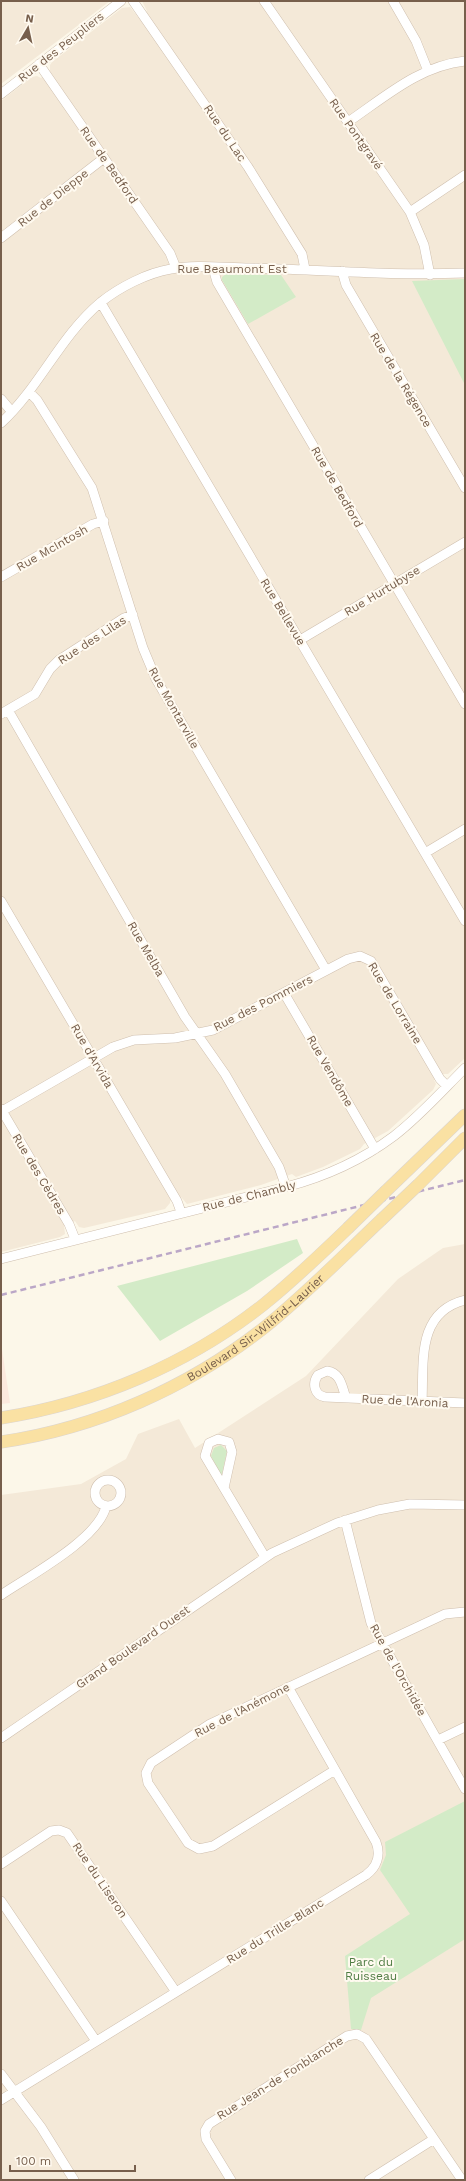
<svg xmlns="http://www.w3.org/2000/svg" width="466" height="2181" viewBox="0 0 466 2181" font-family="'Work Sans',sans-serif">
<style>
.residential{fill:#f4e9d8}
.commercial{fill:#fce9dd}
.green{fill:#d3ebc7}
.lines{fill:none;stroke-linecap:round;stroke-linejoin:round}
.minor-casing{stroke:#cfbfae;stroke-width:10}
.major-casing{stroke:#dcd5d0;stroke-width:13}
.minor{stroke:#fff;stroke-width:9}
.major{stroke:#fae1a3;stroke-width:12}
.rail{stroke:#bba7c7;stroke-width:2.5;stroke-dasharray:6 4;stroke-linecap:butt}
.major-bridge-casing{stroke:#dcd5d0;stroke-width:13;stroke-linecap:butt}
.major-bridge{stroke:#fae1a3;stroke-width:12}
.labels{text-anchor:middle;stroke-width:4;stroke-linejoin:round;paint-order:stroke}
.street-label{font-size:12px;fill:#775f4c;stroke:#fffaf0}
.park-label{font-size:12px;fill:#507d44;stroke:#fffaf0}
</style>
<rect width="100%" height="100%" fill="#fcf7e9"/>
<path class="residential" d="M 1,1 L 110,1 L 1,84 Z
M 142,1 L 465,1 L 465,1058 L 448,1074 L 444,1074 L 434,1080 L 436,1084 L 433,1090 L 388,1131 L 364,1144 L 360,1149 L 323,1167 L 296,1177 L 292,1174 L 261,1185 L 187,1204 L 181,1197 L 170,1201 L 170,1203 L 165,1209 L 84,1228 L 79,1227 L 75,1221 L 64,1225 L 65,1234 L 60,1237 L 1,1252 L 1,101 L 32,77 L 37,76 L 41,78 L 50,71 L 50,65 L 52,62 L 122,8 L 130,7 L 138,17 L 147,11 Z
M 465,1244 L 465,2180 L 1,2180 L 1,1495 L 81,1484 L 126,1459 L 138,1434 L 179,1419 L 195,1448 L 306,1376 L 398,1279 L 443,1248 Z"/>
<path class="commercial" d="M 1,1342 L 10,1403 L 1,1404 Z"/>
<path class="green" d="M 226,274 L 281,275 L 296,297 L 248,324 L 222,280 L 222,277 Z
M 465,279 L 465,385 L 412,281 Z
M 297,1239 L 303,1253 L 247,1291 L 160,1341 L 117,1286 Z
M 221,1445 L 227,1451 L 222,1474 L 220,1474 L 211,1456 L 214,1448 Z
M 465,1801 L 465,1939 L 371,1998 L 361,2030 L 351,2029 L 345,1956 L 410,1914 L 380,1870 L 386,1855 L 385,1842 Z"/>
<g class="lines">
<g class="minor-casing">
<path id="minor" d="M 133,1 L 248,167 L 302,254 L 305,269
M 264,1 L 410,212 L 424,245 L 430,275
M 393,1 L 416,41 L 428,71
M 39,64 L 170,253 L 176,268
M 1,94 L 121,1
M 348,122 C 385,97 419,66 465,61
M 410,212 L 465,175
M 1,238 L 104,158
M 213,268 L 217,282 L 465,704
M 342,271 L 346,285 L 465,488
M 101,303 L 465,921
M 29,392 L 37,400 L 92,488 L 143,648 L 156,679 L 326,970
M 1,399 L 12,412
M 1,423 C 40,387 60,336 101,302 C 120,287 147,273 171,269 C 196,264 225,268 250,268 C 322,270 393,276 465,273
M 1,577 L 93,524 L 104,521
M 300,640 L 465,542
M 8,710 L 185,1017 L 225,1074 L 279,1167 L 286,1187
M 1,714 L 35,694 L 50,669 L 59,660 L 124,618 L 133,615
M 425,853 L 465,829
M 1,901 L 177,1201 L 181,1212
M 284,993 L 375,1149
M 1,1109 L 69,1224 L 75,1239
M 2,1111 L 113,1047 L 134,1040 L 175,1038 L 213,1030 L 348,959 L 360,956 L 371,961 L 440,1079 L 447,1086
M 1,1259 L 286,1187 C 324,1177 362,1160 394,1136 C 420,1116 442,1091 465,1068
M 346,1398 C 342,1387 341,1373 327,1371 L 318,1375 C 312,1383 314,1395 325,1397 L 465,1403
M 422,1402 C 424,1363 416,1312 465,1300
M95 1493a13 13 0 1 1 26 0a13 13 0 1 1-26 0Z
M 224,1488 L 232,1452 L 229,1442 L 218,1439 L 209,1443 L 205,1456 L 265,1557
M 345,1520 L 371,1623 L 465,1789
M 1,1595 C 29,1576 99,1539 106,1506
M 1,1738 L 272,1553 L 337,1523 L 378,1510 L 410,1504 L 465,1505
M 438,1740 L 465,1727
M 335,1770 L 213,1846 L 199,1849 L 188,1843 L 148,1783 L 146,1773 L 151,1763 L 210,1724 L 445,1614 L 465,1612
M 1,1864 L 51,1831 L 59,1830 L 67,1833 L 176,1992
M 1,1901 L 96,2041
M 1,2074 L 41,2127 L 74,2180
M 1,2100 L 366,1875 C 377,1867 381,1855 376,1842 L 288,1687
M 231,2180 L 206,2139 L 205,2131 L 209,2124 L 347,2036 L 357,2034 L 366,2039 L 462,2180
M 369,2180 L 434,2139"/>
</g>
<g class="major-casing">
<g id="major">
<path d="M 418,1185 L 465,1138"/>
<path d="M 386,1191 L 465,1115"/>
<path d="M 1,1418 C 96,1403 188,1364 263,1305 C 293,1281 321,1254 348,1228"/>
<path id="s1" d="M 1,1442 C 97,1428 189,1387 265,1327 C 306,1294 343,1256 381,1220"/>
</g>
</g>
<use href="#minor" class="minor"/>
<use href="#major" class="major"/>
<path class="rail" d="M 1,1295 L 465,1180"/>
<g class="major-bridge-casing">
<path id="major-bridge" d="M 381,1220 L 418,1185
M 348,1228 L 386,1191"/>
</g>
<use href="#major-bridge" class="major-bridge"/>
</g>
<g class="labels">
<g class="street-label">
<text transform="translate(61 47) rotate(-38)" y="4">Rue des Peupliers</text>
<text transform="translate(225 133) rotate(56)" y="4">Rue du Lac</text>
<text transform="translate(356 134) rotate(55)" y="4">Rue Pontgravé</text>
<text transform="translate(109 165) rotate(55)" y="4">Rue de Bedford</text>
<text transform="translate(53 198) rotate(-38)" y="4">Rue de Dieppe</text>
<text x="232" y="273">Rue Beaumont Est</text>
<text transform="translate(401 380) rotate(59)" y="4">Rue de la Régence</text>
<text transform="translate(337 487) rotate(60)" y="4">Rue de Bedford</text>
<text transform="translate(52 548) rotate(-30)" y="4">Rue McIntosh</text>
<text transform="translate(382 591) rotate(-31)" y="4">Rue Hurtubyse</text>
<text transform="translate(283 612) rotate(59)" y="4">Rue Bellevue</text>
<text transform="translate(92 640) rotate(-33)" y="4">Rue des Lilas</text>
<text transform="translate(174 708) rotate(61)" y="4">Rue Montarville</text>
<text transform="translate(146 949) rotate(60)" y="4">Rue Melba</text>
<text transform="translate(263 1003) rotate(-27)" y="4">Rue des Pommiers</text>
<text transform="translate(395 1003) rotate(59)" y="4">Rue de Lorraine</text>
<text transform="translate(92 1056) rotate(60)" y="4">Rue d'Arvida</text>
<text transform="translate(330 1071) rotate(60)" y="4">Rue Vendôme</text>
<text transform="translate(39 1174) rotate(59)" y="4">Rue des Cèdres</text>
<text transform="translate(249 1196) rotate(-14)" y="4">Rue de Chambly</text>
<text dy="4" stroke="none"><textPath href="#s1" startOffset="283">Boulevard Sir-Wilfrid-Laurier</textPath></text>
<text transform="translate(405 1401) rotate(3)" y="4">Rue de l'Aronia</text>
<text transform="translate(133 1647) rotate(-35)" y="4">Grand Boulevard Ouest</text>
<text transform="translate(398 1670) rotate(61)" y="4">Rue de l'Orchidée</text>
<text transform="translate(242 1710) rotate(-27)" y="4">Rue de l'Anémone</text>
<text transform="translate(100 1880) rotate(56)" y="4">Rue du Liseron</text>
<text transform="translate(275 1931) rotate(-32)" y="4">Rue du Trille-Blanc</text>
<text transform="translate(280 2078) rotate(-32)" y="4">Rue Jean-de Fonblanche</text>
</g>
<g class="park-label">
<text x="371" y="1966">Parc du<tspan x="371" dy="14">Ruisseau</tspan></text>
</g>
</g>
<rect width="466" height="2181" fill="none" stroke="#775f4c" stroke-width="4"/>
<g transform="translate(28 28) rotate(9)" stroke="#fffaf0" stroke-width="3" paint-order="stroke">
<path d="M0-3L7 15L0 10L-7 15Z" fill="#775f4c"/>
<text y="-6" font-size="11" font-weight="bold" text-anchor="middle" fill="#775f4c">N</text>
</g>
<path d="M10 2165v6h125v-6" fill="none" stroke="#775f4c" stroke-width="2"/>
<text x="16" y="2165" font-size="12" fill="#775f4c" stroke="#fffaf0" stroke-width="3" paint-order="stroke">100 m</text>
</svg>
